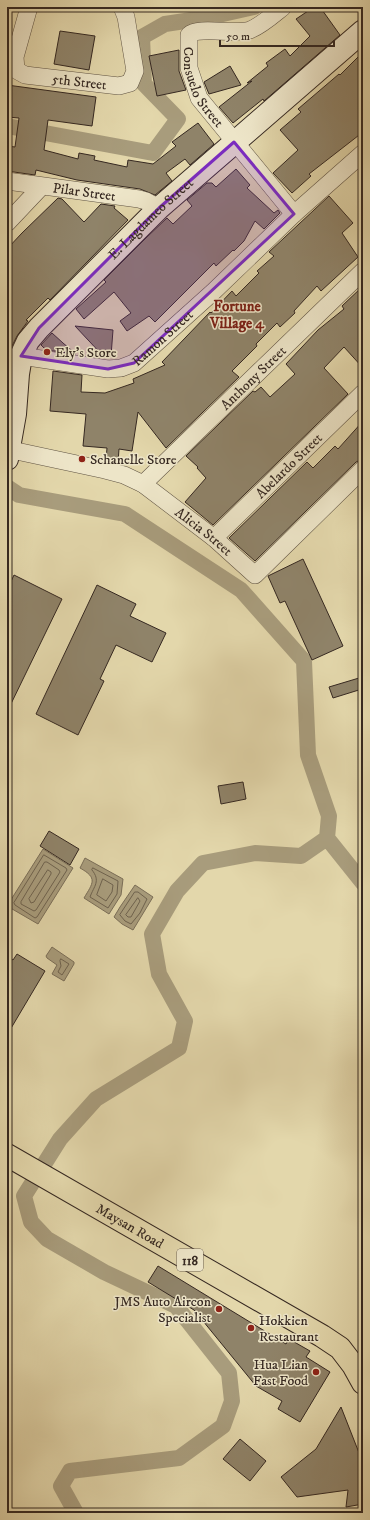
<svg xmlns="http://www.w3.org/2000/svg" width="370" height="1520" viewBox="0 0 370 1520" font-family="'IM FELL DW Pica',serif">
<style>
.water{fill:#a89c7c;stroke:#7a6e58}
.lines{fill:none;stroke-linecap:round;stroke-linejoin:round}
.shore{stroke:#6e624e;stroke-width:1}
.canal{stroke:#a89c7c;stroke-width:16}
.building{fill:#8f8369;stroke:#352821}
.street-casing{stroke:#605444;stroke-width:18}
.secondary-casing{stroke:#352821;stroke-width:24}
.primary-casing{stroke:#352821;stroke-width:24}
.street{stroke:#ede5c8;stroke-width:17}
.secondary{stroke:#ede5c8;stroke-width:22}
.primary{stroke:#e3d7ab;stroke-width:22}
.marked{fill:#7b2cbf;fill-opacity:0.2;stroke:#7b2cbf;stroke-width:3;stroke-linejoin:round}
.poi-dot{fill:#8f2418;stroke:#ede5c8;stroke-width:1.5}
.labels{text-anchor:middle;stroke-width:3;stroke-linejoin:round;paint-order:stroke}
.shield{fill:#ede5c8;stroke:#6c6153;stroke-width:1}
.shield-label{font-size:13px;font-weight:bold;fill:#352821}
.street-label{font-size:14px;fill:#352821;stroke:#ede5c8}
.poi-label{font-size:14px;fill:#352821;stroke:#ede5c8;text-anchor:start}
.neighbourhood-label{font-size:15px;font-weight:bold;fill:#7a1f14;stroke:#ede5c8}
</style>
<rect width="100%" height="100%" fill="#e3d7ab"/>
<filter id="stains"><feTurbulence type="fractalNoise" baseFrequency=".005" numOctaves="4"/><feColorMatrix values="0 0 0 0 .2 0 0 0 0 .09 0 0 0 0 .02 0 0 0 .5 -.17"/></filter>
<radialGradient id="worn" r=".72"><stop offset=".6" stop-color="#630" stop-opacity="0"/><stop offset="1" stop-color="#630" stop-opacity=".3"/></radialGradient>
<path class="water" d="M 43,849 L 73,868 L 38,924 L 7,906 Z
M 85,858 L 123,879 L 121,895 L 109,914 L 84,898 C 93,883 98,878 80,868 Z
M 135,885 L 153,897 L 133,930 L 122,924 L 114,917 L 120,907 Z
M 52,947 L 74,962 L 74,964 L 64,981 L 52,974 L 57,965 L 47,958 L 46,956 Z"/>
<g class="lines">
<path class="shore" d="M 44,855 L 66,868 L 67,870 L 37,917 L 35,918 L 15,905 L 14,903 Z
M 45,862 L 47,862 L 59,870 L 60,872 L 36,910 L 34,911 L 21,904 L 21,902 Z
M 93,868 L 118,881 L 117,894 L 108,908 L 90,897 C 94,886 101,881 92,870 Z
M 48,870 L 51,872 L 51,874 L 34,902 L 31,903 L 29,899 Z
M 103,879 L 113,885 L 112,892 L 106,901 L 97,895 Z
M 135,892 L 138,892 L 147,899 L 140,913 L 131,924 L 125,921 L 120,915 Z
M 138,898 L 140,901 L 131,917 L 128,917 L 126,915 Z
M 61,959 L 69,964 L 62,975 L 58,972 L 61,966 L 60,961 Z"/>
<path class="canal" d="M 7,126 L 153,153 L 178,119 L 144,84 L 142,37 L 165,24 L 205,18 L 254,7
M 7,487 L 19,495 L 125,514 L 241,590 L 304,661 L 308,755 L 329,816 L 327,838 L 301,856 L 255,853 L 203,863 L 177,891 L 152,934 L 159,974 L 185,1021 L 179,1048 L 96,1099 L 60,1139 L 24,1196 L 31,1222 L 47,1239 L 104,1272 L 176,1306 L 229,1373 L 232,1401 L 223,1426 L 179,1458 L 70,1471 L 61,1486 L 76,1513
M 327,838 L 363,883"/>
</g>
<path class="building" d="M 314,7 L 320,7 L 340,35 L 264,101 L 263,99 L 233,123 L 219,107 L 252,81 L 247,83 L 268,66 L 266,63 L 285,49 L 290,56 L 310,36 L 296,19 Z
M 60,31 L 95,36 L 89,70 L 54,64 Z
M 179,50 L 179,71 L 186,90 L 157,96 L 149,56 Z
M 363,52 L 363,132 L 309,174 L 311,176 L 292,193 L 273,173 L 298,150 L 280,130 L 301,112 L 298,109 L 339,74 L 340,75 Z
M 230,66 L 241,85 L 209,94 L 204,82 Z
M 7,85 L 96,97 L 92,126 L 48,120 L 44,150 L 78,159 L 79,153 L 95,156 L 94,160 L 127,167 L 128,160 L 153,164 L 176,146 L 172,142 L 198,123 L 214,144 L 190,165 L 185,159 L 166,173 L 172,181 L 155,195 L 140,189 L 77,180 L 36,170 L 35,175 L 7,171 L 7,146 L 15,147 L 19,118 L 7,117 Z
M 236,169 L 250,185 L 247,188 L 274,213 L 278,210 L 280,213 L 264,229 L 255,221 L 244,241 L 234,251 L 233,250 L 216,266 L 214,263 L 155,322 L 149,316 L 127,331 L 120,321 L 131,313 L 114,292 L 84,319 L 76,309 L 106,282 L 104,280 L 147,237 L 167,218 L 173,224 L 192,206 L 187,200 L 207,183 L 212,183 L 216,187 Z
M 329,196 L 353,223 L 342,233 L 358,257 L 321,291 L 317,286 L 294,311 L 295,313 L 280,327 L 277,323 L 256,344 L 257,346 L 232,371 L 239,377 L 166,448 L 138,412 L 132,451 L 119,449 L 118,463 L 106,460 L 107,448 L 83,446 L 86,414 L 50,411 L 53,371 L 82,375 L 81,392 L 105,393 L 134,383 L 133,379 L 165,365 L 162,362 L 210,312 L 211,313 L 232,291 L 236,296 L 259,273 L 257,271 L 274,256 L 269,252 Z
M 58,198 L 62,199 L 84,222 L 101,204 L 115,206 L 114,208 L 128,220 L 50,300 L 48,298 L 26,320 L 28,321 L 17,336 L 7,356 L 7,249 L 22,233 Z
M 363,286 L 363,368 L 344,347 L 324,368 L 348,394 L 213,525 L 185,502 L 206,478 L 197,468 L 198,467 L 186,456 L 253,391 L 255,392 L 261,387 L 270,397 L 295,374 L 286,364 L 318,330 L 344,309 L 342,306 Z
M 75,326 L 113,330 L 111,356 L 103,356 Z
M 52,333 L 63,343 L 76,354 L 46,350 L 41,345 Z
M 363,421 L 363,459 L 356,462 L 255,561 L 229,538 L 307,462 L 313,468 L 335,446 L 338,449 Z
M 303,559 L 343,646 L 312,660 L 285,601 L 280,603 L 268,576 Z
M 14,575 L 62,599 L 7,712 L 7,590 Z
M 97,585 L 136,604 L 130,616 L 166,633 L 152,662 L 116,645 L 100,679 L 104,681 L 78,735 L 36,714 Z
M 359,678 L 362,689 L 333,698 L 329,687 Z
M 243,782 L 246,799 L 221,804 L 218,786 Z
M 49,831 L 79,849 L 70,865 L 40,846 Z
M 17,954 L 45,971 L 7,1035 L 7,956 L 13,960 Z
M 158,1266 L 286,1344 L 289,1339 L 310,1351 L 306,1357 L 330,1372 L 300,1422 L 278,1409 L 282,1401 L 256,1386 L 194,1310 L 148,1282 Z
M 341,1407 L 363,1463 L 363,1504 L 346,1507 L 348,1490 L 297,1497 L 281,1477 L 316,1449 Z
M 240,1439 L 266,1461 L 250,1481 L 223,1459 Z"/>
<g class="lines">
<g class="street-casing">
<g id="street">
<path id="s1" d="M 29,7 L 15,57 L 16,70 L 25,75 L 119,86 L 130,83 L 135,71 L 126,17 L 122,7"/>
<path id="s2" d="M 283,7 C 273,15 262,25 250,30 C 235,35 198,26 189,35 L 189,68 L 199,98 L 294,214"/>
<path id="s3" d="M 7,181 L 139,199 L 146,201 L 159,208"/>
<path d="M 7,223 L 41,187"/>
<path id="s4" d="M 21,356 L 108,369 L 121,368 L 134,363 L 213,292 L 294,214 L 363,153"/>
<path id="s5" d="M 7,449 L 105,470 L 124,475 L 143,484 L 214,538 L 255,575 L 363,469"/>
<path id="s6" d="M 143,484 L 363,271"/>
<path id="s7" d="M 214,538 L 363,393"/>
</g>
</g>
<g class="secondary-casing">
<g id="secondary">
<path id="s8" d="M 7,459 L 15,414 L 18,374 L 21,356 L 28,341 L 39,328 L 159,208 L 363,31"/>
</g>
</g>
<g class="primary-casing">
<g id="primary">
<path id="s9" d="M 7,1155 L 322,1336 L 340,1348 L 353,1365 L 363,1383"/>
</g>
</g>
<use href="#street" class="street"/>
<use href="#secondary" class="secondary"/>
<use href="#primary" class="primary"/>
</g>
<path class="marked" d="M 234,142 L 294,214 L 134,363 L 108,369 L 21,356 L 39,328 L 159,208 Z"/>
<g class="poi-dot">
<circle cx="47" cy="352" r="4"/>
<circle cx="82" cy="459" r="4"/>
<circle cx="219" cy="1309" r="4"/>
<circle cx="251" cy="1328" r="4"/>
<circle cx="316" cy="1372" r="4"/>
</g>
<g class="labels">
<rect class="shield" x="177" y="1249" width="26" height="22" rx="3"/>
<g class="shield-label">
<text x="190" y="1265">118</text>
</g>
<g class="street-label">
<text dy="5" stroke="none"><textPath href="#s1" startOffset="130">5th Street</textPath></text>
<text dy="5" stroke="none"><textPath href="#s2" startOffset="158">Consuelo Street</textPath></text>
<text dy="5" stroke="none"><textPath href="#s3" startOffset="78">Pilar Street</textPath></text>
<text dy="5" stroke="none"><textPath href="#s8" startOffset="294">E. Lagdameo Street</textPath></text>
<text dy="5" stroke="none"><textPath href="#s4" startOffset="153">Ramon Street</textPath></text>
<text dy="5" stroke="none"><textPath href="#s6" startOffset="153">Anthony Street</textPath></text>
<text dy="5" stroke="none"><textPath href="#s7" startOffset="104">Abelardo Street</textPath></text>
<text dy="5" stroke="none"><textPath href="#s5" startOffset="218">Alicia Street</textPath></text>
<text dy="5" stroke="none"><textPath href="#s9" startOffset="142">Maysan Road</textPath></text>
</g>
<g class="poi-label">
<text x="55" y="357">Ely's Store</text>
<text x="90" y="464">Schanelle Store</text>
<text x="211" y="1306" text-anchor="end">JMS Auto Aircon<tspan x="211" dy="16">Specialist</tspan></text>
<text x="259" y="1325">Hokkien<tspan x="259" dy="16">Restaurant</tspan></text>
<text x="308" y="1369" text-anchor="end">Hua Lian<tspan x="308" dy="16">Fast Food</tspan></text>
</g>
<g class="neighbourhood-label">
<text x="237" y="311">Fortune<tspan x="237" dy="17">Village 4</tspan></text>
</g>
</g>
<rect width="370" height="1520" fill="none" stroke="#e3d7ab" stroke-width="24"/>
<rect x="8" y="8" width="354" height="1504" fill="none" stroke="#352821" stroke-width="2"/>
<rect x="12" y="12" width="346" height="1496" fill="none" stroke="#352821"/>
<path d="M220 40v6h114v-6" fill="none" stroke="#352821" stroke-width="2"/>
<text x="226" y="40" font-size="12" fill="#352821" stroke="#ede5c8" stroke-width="3" paint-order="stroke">50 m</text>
<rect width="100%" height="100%" filter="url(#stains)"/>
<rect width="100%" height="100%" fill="url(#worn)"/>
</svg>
